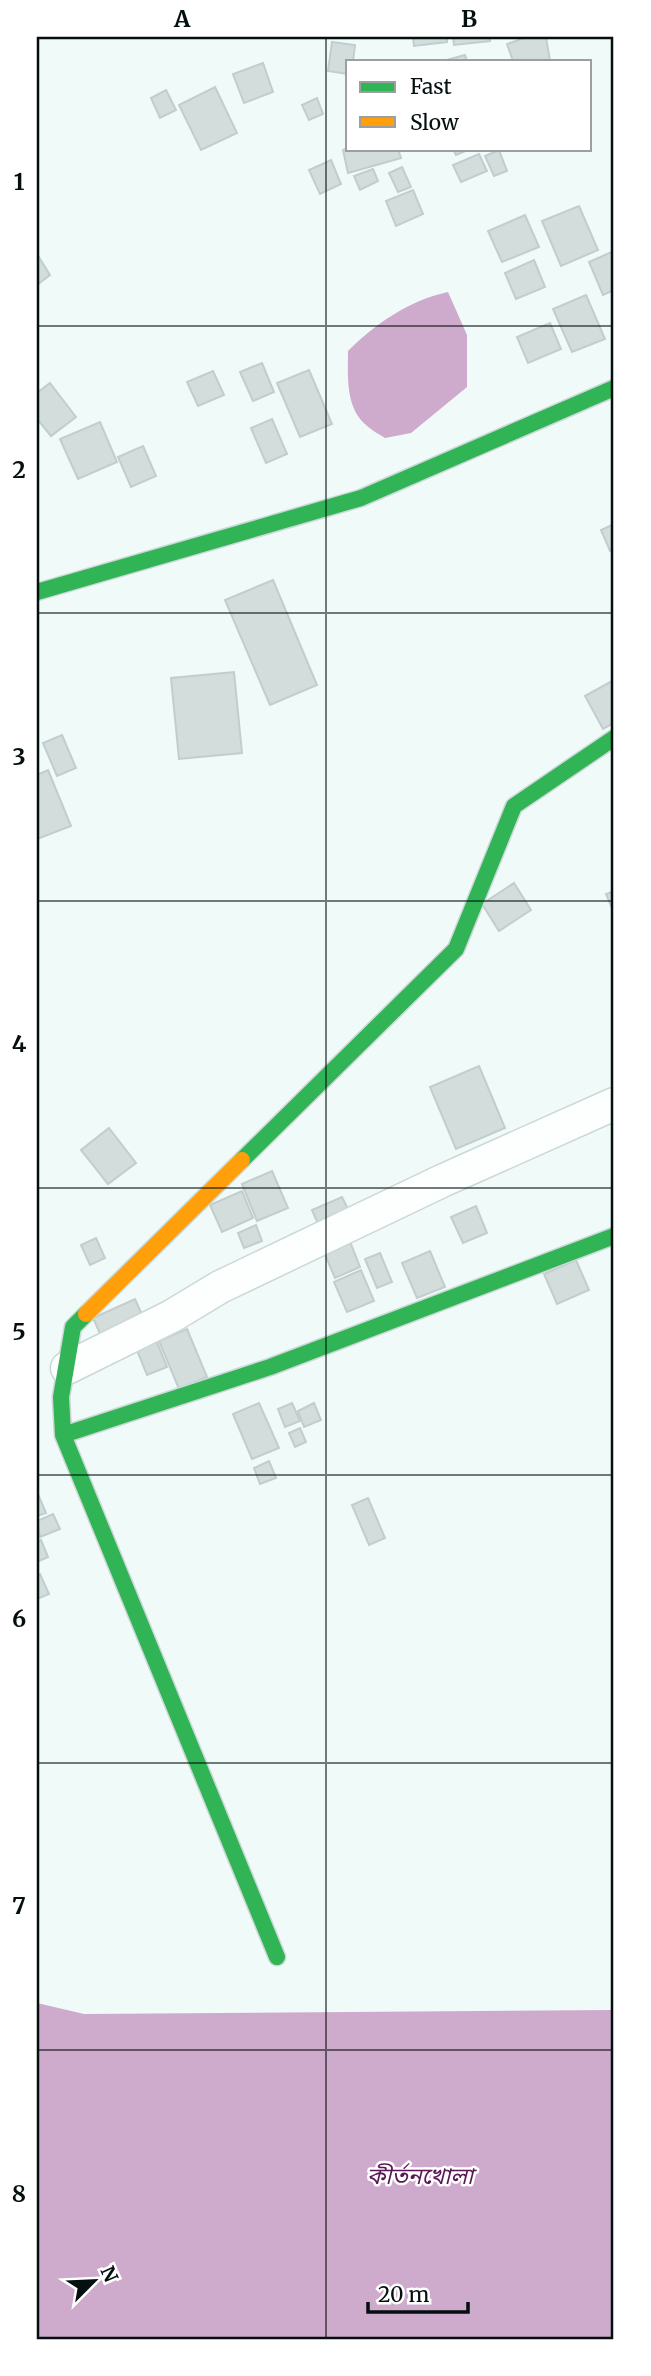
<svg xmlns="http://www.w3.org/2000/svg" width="651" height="2376" viewBox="0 0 651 2376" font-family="Merriweather,'Noto Sans Bengali',serif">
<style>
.water{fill:#ceaacc}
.building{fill:#d2dddc;stroke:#c2cdcd;stroke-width:2}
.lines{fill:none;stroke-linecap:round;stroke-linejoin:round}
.street-casing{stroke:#ccd8d7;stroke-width:35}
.fast-casing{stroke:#ccd8d7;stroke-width:19}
.slow-casing{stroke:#ccd8d7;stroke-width:19}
.street{stroke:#fdfefe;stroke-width:32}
.fast{stroke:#30b455;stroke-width:16}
.slow{stroke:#ff9f0a;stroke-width:16}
.grid{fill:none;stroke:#040f0f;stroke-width:2;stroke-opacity:0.55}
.labels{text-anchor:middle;stroke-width:5;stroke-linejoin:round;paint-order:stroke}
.water-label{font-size:23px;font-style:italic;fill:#5b1755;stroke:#fff}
.neatline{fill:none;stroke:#040f0f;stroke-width:2.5}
.grid-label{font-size:23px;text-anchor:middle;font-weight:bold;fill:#040f0f}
</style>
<rect width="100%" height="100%" fill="#effaf9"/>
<path class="water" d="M 448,292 L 467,335 L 467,387 L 411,433 L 385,438 C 379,434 371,430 366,425 C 345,407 348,375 348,351 C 375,324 410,300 448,292 Z
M 37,2003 L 84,2014 L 614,2010 L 614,2339 L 37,2339 Z"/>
<path class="building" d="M 413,37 L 447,37 L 447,42 L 414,46 Z
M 453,37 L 490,37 L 490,41 L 454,45 Z
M 527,37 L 546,37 L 550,61 L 513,61 L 507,44 Z
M 332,42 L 355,45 L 353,61 L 348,61 L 348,74 L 328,71 Z
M 465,55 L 467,61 L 443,61 Z
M 263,63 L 273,92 L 244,103 L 233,74 Z
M 215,87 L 237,133 L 201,150 L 179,105 Z
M 166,90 L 176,110 L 160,118 L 151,98 Z
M 317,98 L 323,114 L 309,120 L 302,105 Z
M 348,148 L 398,149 L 401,158 L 348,173 L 343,150 Z
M 453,149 L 470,149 L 456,155 Z
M 499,150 L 507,171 L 494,176 L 485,156 Z
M 479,154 L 487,171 L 461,182 L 453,165 Z
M 331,160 L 341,184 L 320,194 L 309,170 Z
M 402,167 L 411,187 L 398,192 L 389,173 Z
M 373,169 L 378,181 L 360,190 L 354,176 Z
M 413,190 L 423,214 L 396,226 L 386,201 Z
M 579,206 L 598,250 L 561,266 L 542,221 Z
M 525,215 L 539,247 L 502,262 L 488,231 Z
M 614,251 L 614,290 L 603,295 L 589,262 Z
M 37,254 L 50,275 L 37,285 Z
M 534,260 L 545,287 L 516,299 L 505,273 Z
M 586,295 L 605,339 L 572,352 L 553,309 Z
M 550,323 L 561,349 L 528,363 L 517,337 Z
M 262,363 L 274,392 L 253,401 L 240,372 Z
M 309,370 L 332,424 L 300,437 L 277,383 Z
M 213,371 L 224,395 L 198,406 L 187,382 Z
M 50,383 L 76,417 L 51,436 L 37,419 L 37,393 Z
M 272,419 L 287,454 L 266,463 L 251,428 Z
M 100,422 L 117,462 L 78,479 L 60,439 Z
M 143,446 L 156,476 L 131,487 L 118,457 Z
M 614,524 L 614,549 L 610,551 L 601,530 Z
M 273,580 L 317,685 L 270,705 L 225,600 Z
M 234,672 L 242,753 L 179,759 L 171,678 Z
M 614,680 L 614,723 L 603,729 L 585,696 Z
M 62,735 L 76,768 L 57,776 L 43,743 Z
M 48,770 L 71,826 L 37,839 L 37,775 Z
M 514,883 L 531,910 L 499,931 L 482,904 Z
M 614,891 L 614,913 L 606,894 Z
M 479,1066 L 505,1128 L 456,1149 L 430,1087 Z
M 109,1128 L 136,1163 L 108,1184 L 81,1150 Z
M 272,1171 L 288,1208 L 257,1221 L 242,1184 Z
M 242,1191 L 253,1218 L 222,1232 L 210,1205 Z
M 342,1197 L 349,1211 L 318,1224 L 312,1210 Z
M 476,1206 L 487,1233 L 463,1243 L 451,1217 Z
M 256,1225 L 262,1241 L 244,1248 L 238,1233 Z
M 96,1238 L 105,1258 L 90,1265 L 81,1245 Z
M 349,1239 L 360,1267 L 335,1278 L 323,1250 Z
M 430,1251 L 445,1287 L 417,1298 L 402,1263 Z
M 380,1253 L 392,1282 L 377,1288 L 365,1259 Z
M 576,1260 L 589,1290 L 557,1304 L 544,1274 Z
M 361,1270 L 374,1301 L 347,1312 L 334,1282 Z
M 135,1299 L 147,1326 L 105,1345 L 93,1318 Z
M 187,1329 L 207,1377 L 179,1389 L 159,1341 Z
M 154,1335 L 167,1367 L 147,1375 L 134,1343 Z
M 259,1403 L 279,1448 L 252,1459 L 233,1414 Z
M 292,1403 L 300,1421 L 285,1427 L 278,1409 Z
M 314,1403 L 321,1420 L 304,1427 L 298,1411 Z
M 300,1428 L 306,1442 L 295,1447 L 289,1433 Z
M 269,1461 L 276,1478 L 260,1484 L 254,1468 Z
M 37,1492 L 46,1513 L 37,1516 Z
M 368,1498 L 385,1538 L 369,1545 L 352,1505 Z
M 53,1514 L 60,1529 L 40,1537 L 37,1521 Z
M 41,1540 L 48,1557 L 37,1562 L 37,1542 Z
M 40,1574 L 49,1594 L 37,1599 L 37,1575 Z"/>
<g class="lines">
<g class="street-casing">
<path id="street" d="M 67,1368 L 172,1316 L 220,1287 L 444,1180 L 614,1104"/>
</g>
<g class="fast-casing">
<path id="fast" d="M 37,592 L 361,498 L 614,388
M 242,1160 L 456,949 L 514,806 L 614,738
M 86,1314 L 73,1327 L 61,1397 L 63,1435 L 277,1957
M 63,1435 L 270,1367 L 614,1236"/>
</g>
<g class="slow-casing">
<path id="slow" d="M 86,1314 L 242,1160"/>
</g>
<use href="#street" class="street"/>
<use href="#fast" class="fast"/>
<use href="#slow" class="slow"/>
</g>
<path class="grid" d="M 326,37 L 326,2339M 37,326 L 614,326M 37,613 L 614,613M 37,901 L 614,901M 37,1188 L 614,1188M 37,1475 L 614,1475M 37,1763 L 614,1763M 37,2050 L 614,2050"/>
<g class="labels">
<g class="water-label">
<text x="420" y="2184">কীর্তনখোলা</text>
</g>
</g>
<rect width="651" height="2376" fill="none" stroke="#ffffff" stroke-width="77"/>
<rect x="346" y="60" width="245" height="91" fill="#ffffff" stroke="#9b9f9f" stroke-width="2"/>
<rect x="360" y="82" width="35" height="10" fill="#30b455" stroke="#9b9f9f" stroke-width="2"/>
<text x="410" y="94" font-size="21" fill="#040f0f">Fast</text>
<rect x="360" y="117" width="35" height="10" fill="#ff9f0a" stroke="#9b9f9f" stroke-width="2"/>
<text x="410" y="130" font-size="21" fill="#040f0f">Slow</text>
<g transform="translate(94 2281) rotate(66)" stroke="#ffffff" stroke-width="5" paint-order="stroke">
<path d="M0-5L12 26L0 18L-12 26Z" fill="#040f0f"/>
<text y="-10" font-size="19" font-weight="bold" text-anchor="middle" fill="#040f0f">N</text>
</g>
<path d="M368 2302v10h100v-10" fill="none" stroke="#040f0f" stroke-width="3.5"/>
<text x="378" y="2302" font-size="21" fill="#040f0f" stroke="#ffffff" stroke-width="5" paint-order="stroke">20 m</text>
<rect x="38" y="38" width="574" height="2300" class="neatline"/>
<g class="grid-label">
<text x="182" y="27">A</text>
<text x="469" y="27">B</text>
<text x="19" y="190">1</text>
<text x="19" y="478">2</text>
<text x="19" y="765">3</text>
<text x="19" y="1052">4</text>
<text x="19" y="1340">5</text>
<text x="19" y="1627">6</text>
<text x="19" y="1914">7</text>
<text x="19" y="2202">8</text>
</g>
</svg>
